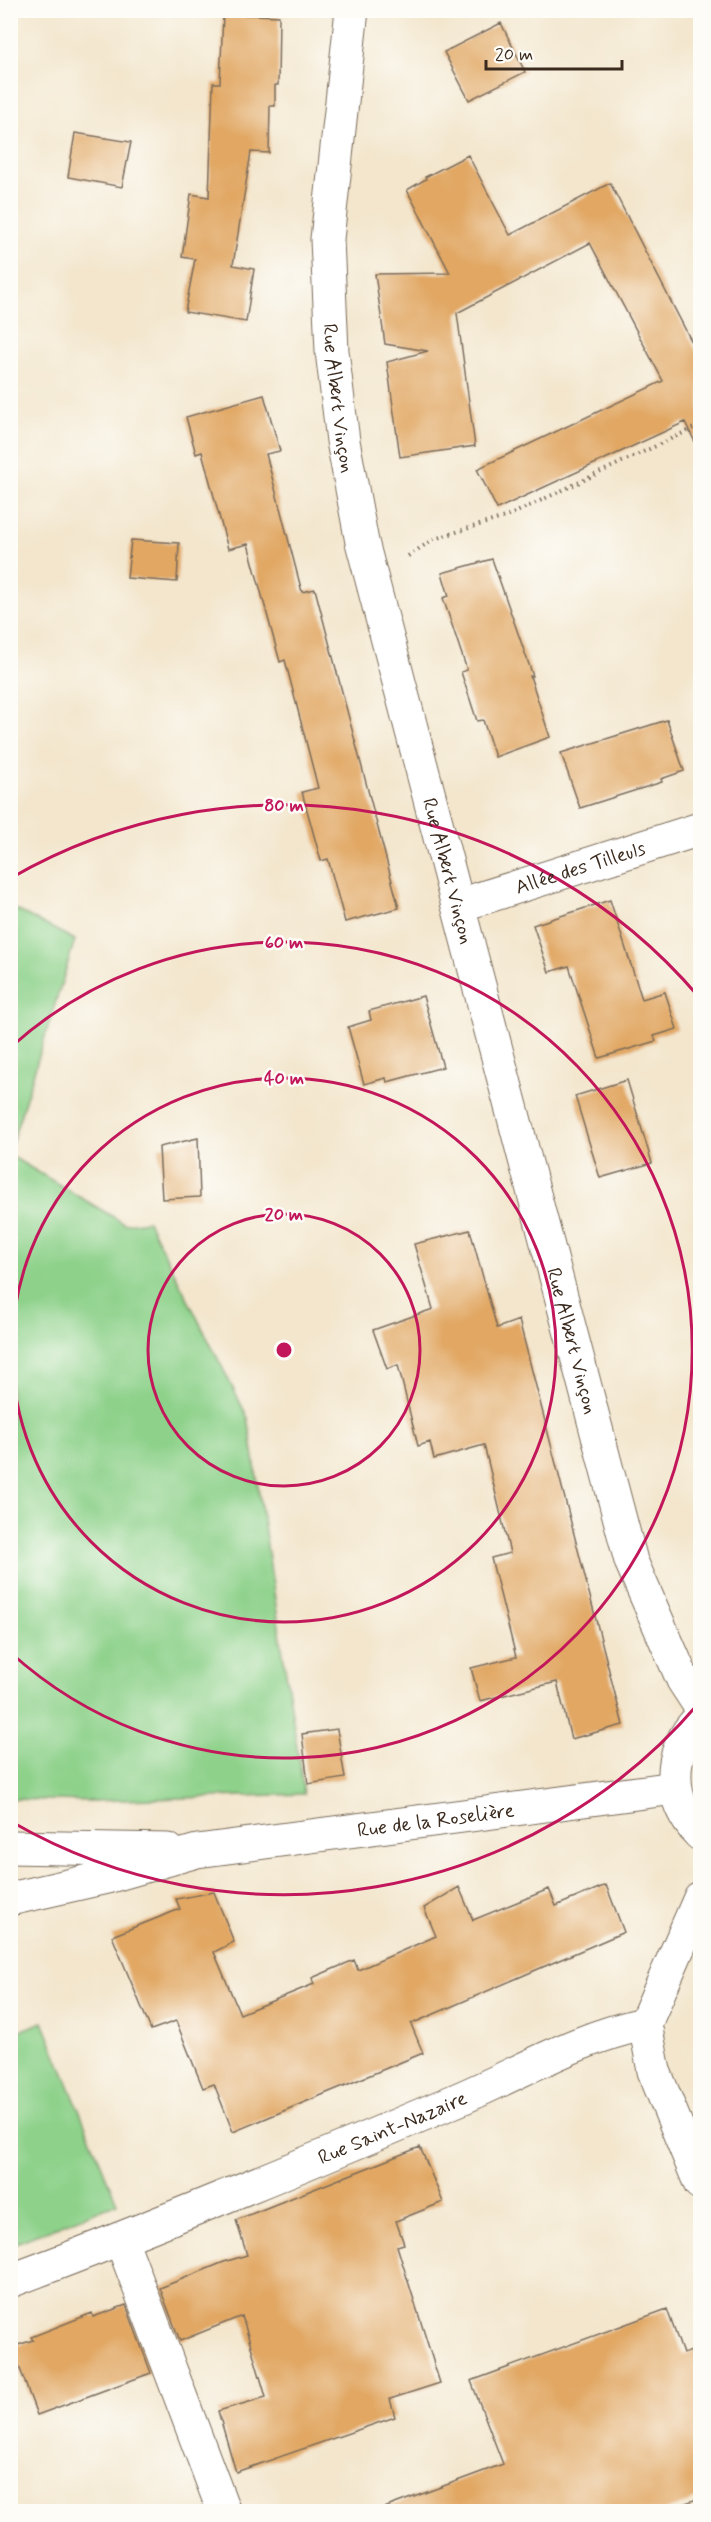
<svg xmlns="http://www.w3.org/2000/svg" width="711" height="2522" viewBox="0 0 711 2522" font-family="Mynerve,sans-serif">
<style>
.green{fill:#8dd18a;stroke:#647e54;stroke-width:1.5}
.building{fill:#e1a764}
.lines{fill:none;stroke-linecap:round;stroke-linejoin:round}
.street-casing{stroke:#7b6c5b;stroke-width:35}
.path{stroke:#7b6c5b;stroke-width:4;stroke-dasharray:1.5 4.5;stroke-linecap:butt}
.street{stroke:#fff;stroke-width:33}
.ring{fill:none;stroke:#c2185b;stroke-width:3}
.labels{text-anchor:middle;stroke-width:5;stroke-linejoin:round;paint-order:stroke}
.street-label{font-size:20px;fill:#3b2a1e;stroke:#fdfcf7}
.centre{fill:#c2185b;stroke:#fdfcf7;stroke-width:3}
.ring-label{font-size:18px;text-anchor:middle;font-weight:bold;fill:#c2185b;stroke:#fdfcf7;stroke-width:5;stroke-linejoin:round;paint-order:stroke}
</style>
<rect width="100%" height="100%" fill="#fdfcf7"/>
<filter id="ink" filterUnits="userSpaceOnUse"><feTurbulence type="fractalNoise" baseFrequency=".0167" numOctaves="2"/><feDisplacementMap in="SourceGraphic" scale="12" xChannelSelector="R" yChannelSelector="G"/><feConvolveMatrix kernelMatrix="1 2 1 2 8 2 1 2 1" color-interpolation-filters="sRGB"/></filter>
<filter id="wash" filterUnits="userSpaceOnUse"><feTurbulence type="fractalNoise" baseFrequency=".008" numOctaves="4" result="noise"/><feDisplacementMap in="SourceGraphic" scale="24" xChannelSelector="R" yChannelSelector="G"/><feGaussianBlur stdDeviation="1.35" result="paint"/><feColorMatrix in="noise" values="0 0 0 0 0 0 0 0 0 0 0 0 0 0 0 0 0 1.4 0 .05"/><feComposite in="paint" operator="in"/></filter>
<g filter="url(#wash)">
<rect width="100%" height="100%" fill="#f3e6cd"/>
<path class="green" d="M 11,907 L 75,940 L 11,1146 Z
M 11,1156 L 125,1224 L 148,1221 L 248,1418 L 304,1794 L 93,1801 L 11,1799 Z
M 43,2022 L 117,2203 L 11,2245 L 11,2034 Z"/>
<g id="blocks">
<path class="building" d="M 223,14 L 279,16 L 278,85 L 275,85 L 275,106 L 270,106 L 269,153 L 251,152 L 233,265 L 254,269 L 246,322 L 185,312 L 195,259 L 182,257 L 191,194 L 209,197 L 213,83 L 220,83 Z
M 501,23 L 525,72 L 469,100 L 444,52 Z
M 75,133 L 131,142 L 122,187 L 68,177 Z
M 468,155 L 510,235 L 610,183 L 700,358 L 700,452 L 685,422 L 497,509 L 477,469 L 663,381 L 590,243 L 457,313 L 475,446 L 400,457 L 387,362 L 428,351 L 385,344 L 375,274 L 450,273 L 407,190 L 426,179 L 425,177 Z
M 264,395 L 280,451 L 266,454 L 302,592 L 315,589 L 399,908 L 345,922 L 328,859 L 321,861 L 302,792 L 318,788 L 285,660 L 280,662 L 248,544 L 228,549 L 202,452 L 196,454 L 186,417 Z
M 131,540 L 179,543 L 177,582 L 127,578 Z
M 492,559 L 533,676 L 530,676 L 550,737 L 495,757 L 483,720 L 477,721 L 461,672 L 467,670 L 443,598 L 449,596 L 442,573 Z
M 667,720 L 684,771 L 661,779 L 662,782 L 580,808 L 561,753 Z
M 610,900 L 642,999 L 665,992 L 677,1029 L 654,1036 L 656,1041 L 599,1058 L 569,966 L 549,972 L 533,925 Z
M 423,996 L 443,1067 L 387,1082 L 386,1078 L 364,1084 L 348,1027 L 371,1020 L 369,1011 Z
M 627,1080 L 652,1163 L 600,1178 L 575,1096 Z
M 198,1138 L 200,1197 L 162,1199 L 159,1147 Z
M 470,1230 L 497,1328 L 519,1320 L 623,1725 L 571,1739 L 557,1682 L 480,1701 L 471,1668 L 516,1657 L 491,1558 L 510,1553 L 484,1445 L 434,1459 L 430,1442 L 418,1446 L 398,1365 L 387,1369 L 373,1330 L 433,1309 L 414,1244 Z
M 337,1729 L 345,1778 L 308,1784 L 302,1734 Z
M 606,1885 L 624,1932 L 411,2024 L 423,2053 L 233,2132 L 214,2084 L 203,2088 L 176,2021 L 151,2030 L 112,1936 L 180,1909 L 176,1899 L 214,1892 L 234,1942 L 214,1952 L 240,2014 L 314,1984 L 312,1978 L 354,1960 L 358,1970 L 436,1936 L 424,1908 L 459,1887 L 473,1920 L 549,1889 L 556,1906 Z
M 420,2147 L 443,2202 L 396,2221 L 404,2244 L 397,2246 L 440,2383 L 390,2399 L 395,2417 L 236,2472 L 218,2411 L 266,2397 L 242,2316 L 180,2341 L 160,2288 L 224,2262 L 247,2255 L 236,2220 Z
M 126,2305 L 151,2373 L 37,2415 L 12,2347 L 33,2340 L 31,2337 L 92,2313 L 93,2317 Z
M 667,2309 L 683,2354 L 700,2348 L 700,2498 L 663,2511 L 385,2511 L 384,2508 L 503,2464 L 471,2381 Z"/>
</g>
</g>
<g filter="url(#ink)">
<use href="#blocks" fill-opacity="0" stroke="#7b6c5b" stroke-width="1.5"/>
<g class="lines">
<g class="street-casing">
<g id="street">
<path id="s1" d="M 352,10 L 327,239 L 332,351 L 343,441 L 362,542 L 631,1561 L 683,1680 L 700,1706"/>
<path id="s2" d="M 460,905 L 700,829"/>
<path d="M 700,1718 C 666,1751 667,1801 700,1834"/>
<path d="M 10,1847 L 168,1850"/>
<path id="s3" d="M 10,1899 L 107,1877 L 197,1851 L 675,1788"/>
<path d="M 645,2024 L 654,2071 L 700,2183"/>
<path d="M 645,2024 L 700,1898"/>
<path d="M 121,2239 L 224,2512"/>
<path id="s4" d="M 10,2281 C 159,2225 306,2164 452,2102 C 515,2076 577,2037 645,2024"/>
</g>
</g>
<path class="path" d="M 408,556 L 434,539 L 508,516 L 700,425"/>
<use href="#street" class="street"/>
</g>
</g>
<g class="ring">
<circle cx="284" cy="1350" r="136"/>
<circle cx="284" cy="1350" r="272"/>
<path d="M11 1047A408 408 0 1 1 11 1653"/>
<path d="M698 1704A545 545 0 0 1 12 1822M11 878A545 545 0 0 1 698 996"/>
</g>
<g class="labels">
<g class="street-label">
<text dy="7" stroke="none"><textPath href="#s1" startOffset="390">Rue Albert Vinçon</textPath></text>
<text dy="7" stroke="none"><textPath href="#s2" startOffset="126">Allée des Tilleuls</textPath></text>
<text dy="7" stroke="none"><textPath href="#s1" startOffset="876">Rue Albert Vinçon</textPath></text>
<text dy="7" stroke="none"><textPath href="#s1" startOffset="1362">Rue Albert Vinçon</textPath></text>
<text dy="7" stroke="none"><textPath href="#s3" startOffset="434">Rue de la Roselière</textPath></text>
<text dy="7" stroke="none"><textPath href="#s4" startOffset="412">Rue Saint-Nazaire</textPath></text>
</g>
</g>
<circle cx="284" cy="1350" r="9" class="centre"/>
<g class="ring-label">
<text x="284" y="811">80 m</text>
<text x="284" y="948">60 m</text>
<text x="284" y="1084">40 m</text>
<text x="284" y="1220">20 m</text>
</g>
<rect width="711" height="2522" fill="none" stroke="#fdfcf7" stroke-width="36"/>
<path d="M486 60v9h136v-9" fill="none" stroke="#3b2a1e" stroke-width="3"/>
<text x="495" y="60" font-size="18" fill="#3b2a1e" stroke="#fdfcf7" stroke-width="4.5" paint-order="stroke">20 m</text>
</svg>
